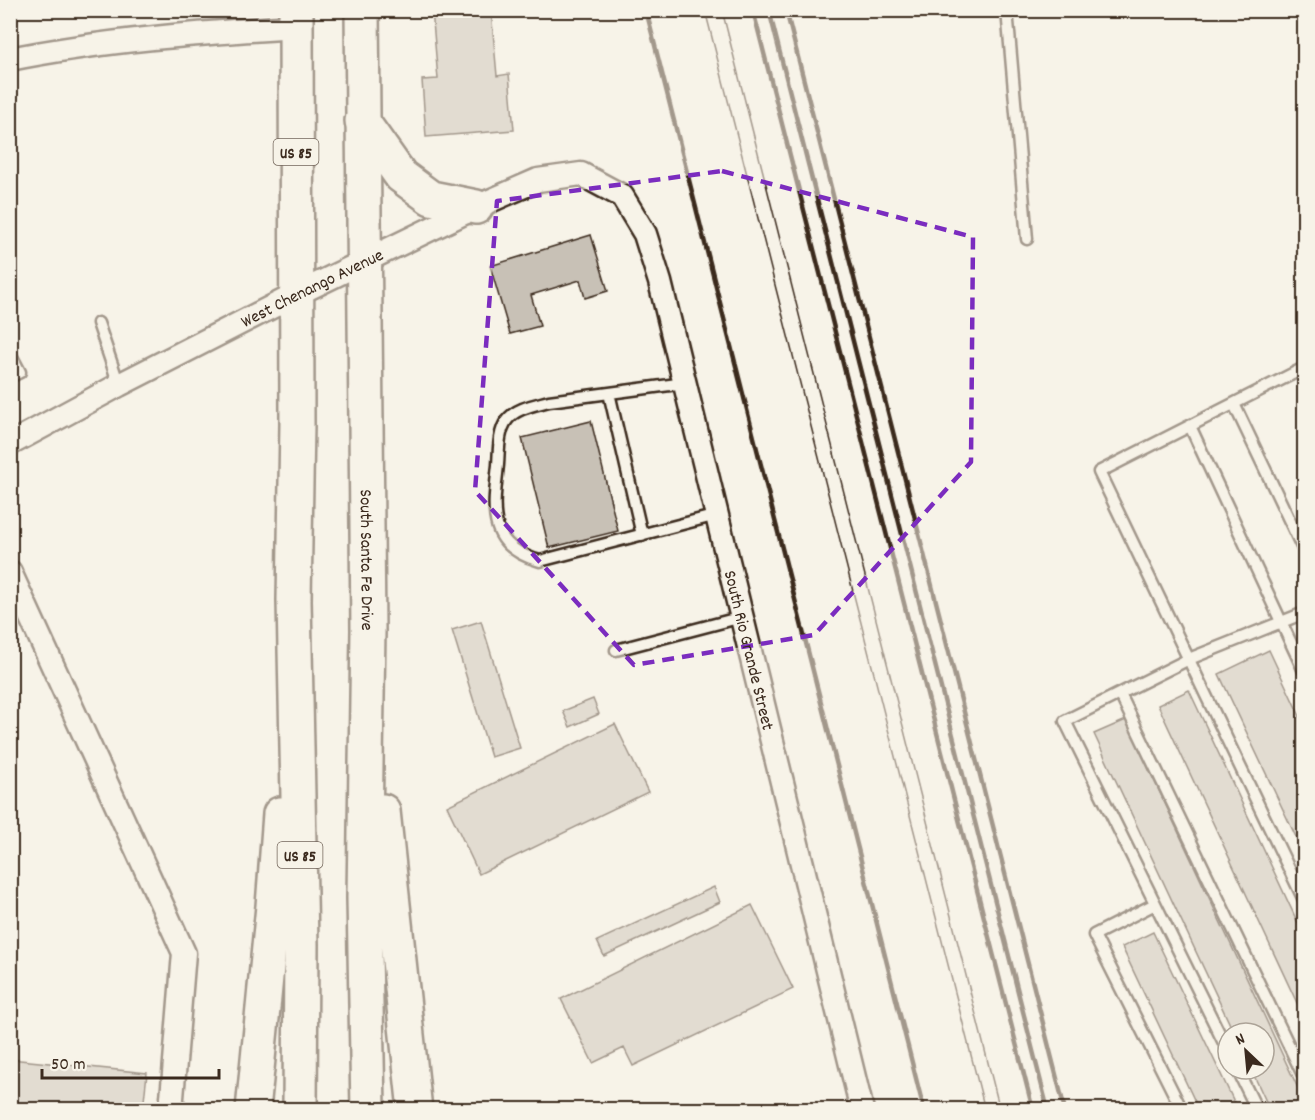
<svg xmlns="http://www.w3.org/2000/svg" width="1315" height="1120" viewBox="0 0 1315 1120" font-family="Dekko,sans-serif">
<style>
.building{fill:#c8c1b6;stroke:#3b2a1e;stroke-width:1.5}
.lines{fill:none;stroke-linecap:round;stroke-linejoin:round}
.service-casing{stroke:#3b2a1e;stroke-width:15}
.minor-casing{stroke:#3b2a1e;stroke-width:27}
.trunk-casing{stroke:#3b2a1e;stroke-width:38}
.service{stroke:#f7f3e8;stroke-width:10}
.minor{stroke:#f7f3e8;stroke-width:22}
.trunk{stroke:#f7f3e8;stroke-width:33}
.tram{stroke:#3b2a1e;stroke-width:1.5}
.rail{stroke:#3b2a1e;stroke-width:4.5}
.marked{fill:none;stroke:#7b2cbf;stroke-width:4.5;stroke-dasharray:12 8;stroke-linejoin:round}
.labels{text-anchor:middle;stroke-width:6;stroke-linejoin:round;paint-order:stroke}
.shield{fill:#f7f3e8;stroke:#73665b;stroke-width:1.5}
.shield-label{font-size:16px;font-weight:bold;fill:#3b2a1e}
.street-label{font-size:18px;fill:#3b2a1e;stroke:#f7f3e8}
</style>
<rect width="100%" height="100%" fill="#f7f3e8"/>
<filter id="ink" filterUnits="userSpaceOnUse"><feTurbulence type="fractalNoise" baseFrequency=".0167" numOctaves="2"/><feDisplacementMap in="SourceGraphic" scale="12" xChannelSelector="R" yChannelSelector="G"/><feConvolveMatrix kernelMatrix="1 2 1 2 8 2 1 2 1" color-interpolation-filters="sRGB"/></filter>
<g filter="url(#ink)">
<path class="building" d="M 432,10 L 491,10 L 497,76 L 509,74 L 514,130 L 426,137 L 422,80 L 438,79 Z
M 591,235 L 608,291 L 585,298 L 580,280 L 531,295 L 540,326 L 510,334 L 490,266 Z
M 591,421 L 618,531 L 549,548 L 522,438 Z
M 481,621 L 520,748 L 491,757 L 452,630 Z
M 1269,650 L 1304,725 L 1304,854 L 1219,674 Z
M 1189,690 L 1304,936 L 1304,1018 L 1158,705 Z
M 593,699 L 599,714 L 570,727 L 563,711 Z
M 1126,720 L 1304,1101 L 1304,1110 L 1270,1110 L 1251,1069 L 1264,1069 L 1264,1033 L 1234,1033 L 1094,734 Z
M 615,724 L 648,792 L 479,874 L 447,806 Z
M 714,887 L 720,902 L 604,956 L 597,941 Z
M 752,905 L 793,989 L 633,1066 L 624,1048 L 593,1063 L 561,999 Z
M 1153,932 L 1238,1110 L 1199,1110 L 1122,947 Z
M 10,1059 L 147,1073 L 143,1110 L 10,1110 Z"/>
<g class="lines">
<g class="service-casing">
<path id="service" d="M 1007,10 L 1027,239
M 98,323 L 119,385
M 10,353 L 20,372 L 10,377
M 1304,368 L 1099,472 L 1304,900
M 685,383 L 549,401 C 535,405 516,408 507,420 C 498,432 499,451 498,465 C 493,510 486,546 540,561 L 717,515
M 609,393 L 642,535
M 1234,404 L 1304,551
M 1190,426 L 1304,671
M 616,650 L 742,617
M 1120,694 L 1304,1077
M 1155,904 L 1094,935 L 1182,1110
M 1228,1051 L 1065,721 L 1189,659 L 1304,613
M 1237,1069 L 1257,1110"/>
</g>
<g class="minor-casing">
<g id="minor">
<path d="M 10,59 C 105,40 200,33 296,27"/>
<path id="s1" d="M 10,444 L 119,385 L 297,294 L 476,207 L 538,180 L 581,174 L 622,196 L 645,234 L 660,282 L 862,1110"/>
<path d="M 10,572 L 184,953 L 171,1110"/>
</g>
</g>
<g class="trunk-casing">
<g id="trunk">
<path d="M 296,10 L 297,424 L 294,600 L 301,944 L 300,1110"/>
<path id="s2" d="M 362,10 L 368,630 L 364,898 L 368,1110"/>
<path d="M 362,121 L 401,176 L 431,198 L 476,207"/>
<path d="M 383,811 L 415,1110"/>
<path d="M 253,1110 L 273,906 L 280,814"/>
</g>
</g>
<use href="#service" class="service"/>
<use href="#minor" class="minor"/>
<use href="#trunk" class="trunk"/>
<path class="tram" d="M 705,10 L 985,1110
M 722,10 L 1000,1110"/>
<path class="rail" d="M 646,10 L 924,1110
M 753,10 L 1033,1110
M 769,10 L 1048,1110
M 786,10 L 1065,1110"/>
</g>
</g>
<path d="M0 0H1315V1120H0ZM 722,171 L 973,237 L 971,462 L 814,635 L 634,665 L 475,491 L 497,201 Z" fill="#f7f3e8" fill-opacity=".55" fill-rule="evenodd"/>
<path class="marked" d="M 722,171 L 973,237 L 971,462 L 814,635 L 634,665 L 475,491 L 497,201 Z"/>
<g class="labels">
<g class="shield">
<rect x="273.5" y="139" width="45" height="26" rx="4.5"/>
<rect x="277.5" y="842" width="45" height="26" rx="4.5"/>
</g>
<g class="shield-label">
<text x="296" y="158">US 85</text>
<text x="300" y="861">US 85</text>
</g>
<g class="street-label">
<text dy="6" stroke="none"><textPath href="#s1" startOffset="340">West Chenango Avenue</textPath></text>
<text dy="6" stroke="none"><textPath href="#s2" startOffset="550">South Santa Fe Drive</textPath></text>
<text dy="6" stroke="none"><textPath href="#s1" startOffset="1154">South Rio Grande Street</textPath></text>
</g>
</g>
<rect width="1315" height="1120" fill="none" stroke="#f7f3e8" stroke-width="36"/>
<rect x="18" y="18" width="1279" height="1084" fill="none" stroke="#3b2a1e" stroke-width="2" filter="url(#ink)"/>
<g transform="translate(1246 1051) rotate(334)"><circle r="28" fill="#f7f3e8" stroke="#aca397" stroke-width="1.5"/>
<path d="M0-4.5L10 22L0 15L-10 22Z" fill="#3b2a1e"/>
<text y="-9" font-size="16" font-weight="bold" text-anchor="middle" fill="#3b2a1e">N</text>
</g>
<path d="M42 1069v9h177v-9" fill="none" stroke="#3b2a1e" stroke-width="3"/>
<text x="51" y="1069" font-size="18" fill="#3b2a1e" stroke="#f7f3e8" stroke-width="4.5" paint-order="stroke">50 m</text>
</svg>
